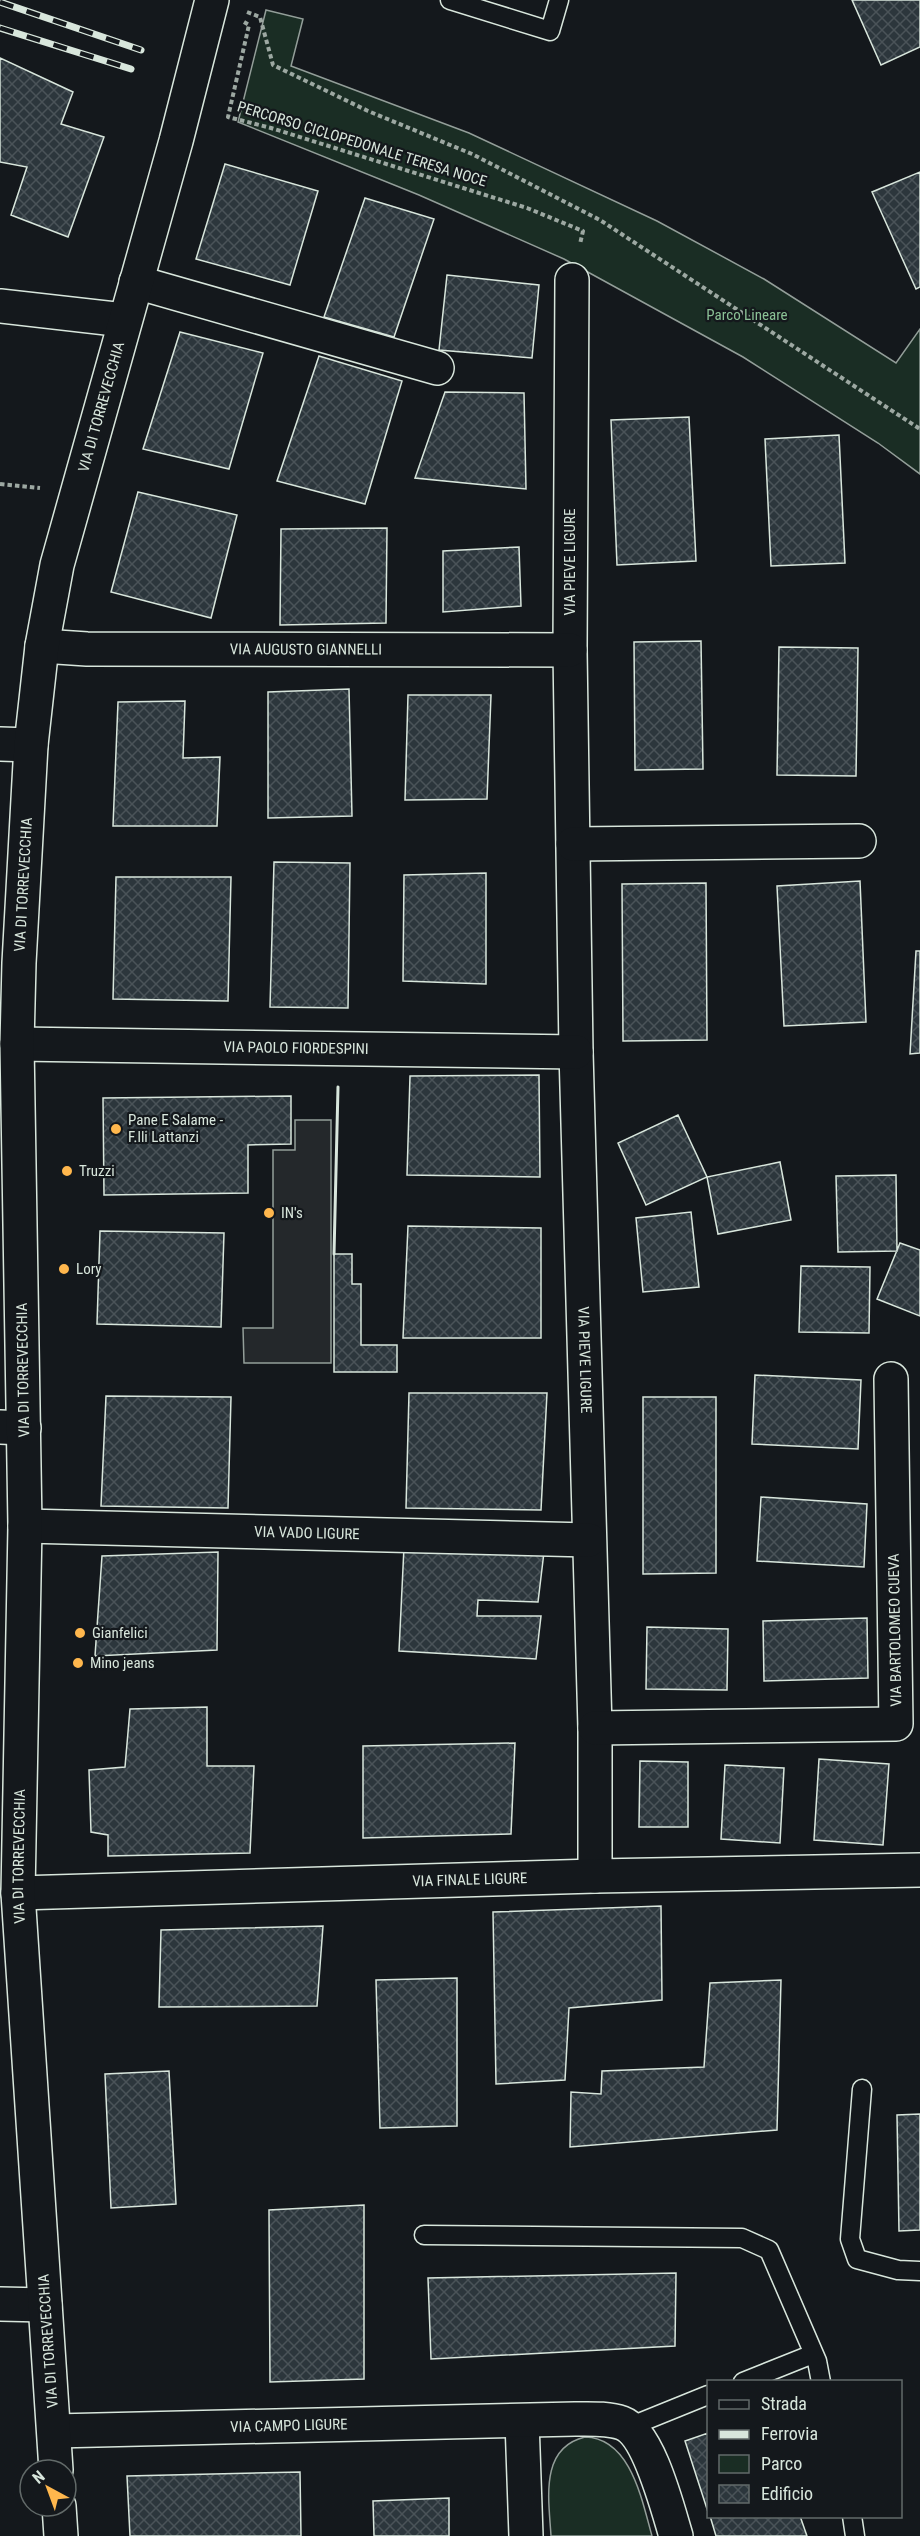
<svg xmlns="http://www.w3.org/2000/svg" width="920" height="2536" viewBox="0 0 920 2536" font-family="'Roboto Condensed',sans-serif">
<style>
.park{fill:#1a2d24;stroke:#939e99;stroke-width:1.5}
.parking{fill:#24282b;stroke:#939e99;stroke-width:1.5}
.building{fill:url(#building-cross-hatch);stroke:#d8e6dc;stroke-width:1.5}
.lines{fill:none;stroke-linecap:round;stroke-linejoin:round}
.service-casing{stroke:#d8e6dc;stroke-width:21}
.minor-casing{stroke:#d8e6dc;stroke-width:36}
.tertiary-casing{stroke:#d8e6dc;stroke-width:36}
.secondary-casing{stroke:#d8e6dc;stroke-width:36}
.path{stroke:#9da8a2;stroke-width:4;stroke-dasharray:4.5 3;stroke-linecap:butt}
.service{stroke:#14181c;stroke-width:18}
.minor{stroke:#14181c;stroke-width:33}
.tertiary{stroke:#14181c;stroke-width:33}
.secondary{stroke:#14181c;stroke-width:33}
.rail-casing{stroke:#d8e6dc;stroke-width:7}
.rail{stroke:#14181c;stroke-width:4.5;stroke-dasharray:14;stroke-linecap:butt}
.wall{stroke:#d8e6dc;stroke-width:3}
.poi-dot{fill:#ffb74d;stroke:#14181c;stroke-width:2}
.labels{text-anchor:middle;stroke-width:4.5;stroke-linejoin:round;paint-order:stroke}
.street-label{font-size:15px;fill:#d8e6dc;stroke:#14181c}
.park-label{font-size:15px;fill:#8ac095;stroke:#14181c}
.poi-label{font-size:15px;fill:#d8e6dc;stroke:#14181c;text-anchor:start}
</style>
<defs>
<pattern id="building-cross-hatch" width="8" height="8" patternUnits="userSpaceOnUse" patternTransform="scale(1.5)"><rect width="8" height="8" fill="#2c363c"/><path d="M0 0l8 8M0 8l8-8" fill="none" stroke="#4a5358"/></pattern>
</defs>
<rect width="100%" height="100%" fill="#14181c"/>
<path class="park" d="M 266,10 L 303,19 L 291,66 L 469,133 L 657,221 L 764,279 L 896,363 L 920,329 L 920,474 L 878,443 L 743,357 L 564,259 L 419,195 L 238,122 Z
M 585,2437 C 631,2438 642,2501 652,2536 L 551,2536 C 549,2500 539,2448 585,2437 Z"/>
<path class="parking" d="M 295,1120 L 331,1120 L 331,1363 L 244,1363 L 243,1328 L 273,1328 L 273,1150 L 295,1150 Z"/>
<path class="building" d="M 852,0 L 920,0 L 920,47 L 881,65 Z
M 0,58 L 73,92 L 61,124 L 104,137 L 68,237 L 11,215 L 27,167 L 0,162 Z
M 225,164 L 318,191 L 290,285 L 196,259 Z
M 920,172 L 920,287 L 916,289 L 872,192 Z
M 365,198 L 434,219 L 394,337 L 324,317 Z
M 447,275 L 539,285 L 532,358 L 439,350 Z
M 180,332 L 263,353 L 229,469 L 143,449 Z
M 319,356 L 402,381 L 365,504 L 277,481 Z
M 445,392 L 524,393 L 526,489 L 415,478 Z
M 689,417 L 696,561 L 617,565 L 611,420 Z
M 839,435 L 845,563 L 771,566 L 765,439 Z
M 138,492 L 237,515 L 211,618 L 111,592 Z
M 387,528 L 386,623 L 280,625 L 281,529 Z
M 519,547 L 521,606 L 443,612 L 443,551 Z
M 701,641 L 703,769 L 635,770 L 634,642 Z
M 779,647 L 858,648 L 856,776 L 777,775 Z
M 349,689 L 352,816 L 268,818 L 268,692 Z
M 408,695 L 491,695 L 487,799 L 405,800 Z
M 185,701 L 183,758 L 220,757 L 217,826 L 113,826 L 118,702 Z
M 274,862 L 350,863 L 348,1008 L 270,1007 Z
M 486,873 L 486,984 L 403,981 L 404,875 Z
M 116,877 L 231,877 L 228,1001 L 113,999 Z
M 860,881 L 866,1022 L 784,1026 L 777,886 Z
M 706,883 L 707,1040 L 623,1041 L 622,884 Z
M 916,951 L 920,951 L 920,1053 L 910,1054 Z
M 539,1075 L 540,1177 L 407,1175 L 410,1076 Z
M 291,1096 L 291,1144 L 248,1145 L 248,1193 L 104,1195 L 103,1098 Z
M 678,1115 L 707,1177 L 646,1205 L 618,1143 Z
M 780,1162 L 791,1220 L 718,1234 L 707,1177 Z
M 896,1175 L 897,1251 L 838,1252 L 836,1176 Z
M 691,1212 L 699,1287 L 643,1292 L 636,1218 Z
M 408,1226 L 541,1228 L 541,1338 L 403,1338 Z
M 100,1231 L 224,1233 L 221,1327 L 97,1324 Z
M 900,1243 L 920,1250 L 920,1316 L 877,1299 Z
M 334,1254 L 352,1254 L 352,1284 L 361,1284 L 361,1345 L 397,1345 L 397,1372 L 334,1372 Z
M 801,1266 L 870,1267 L 869,1333 L 799,1332 Z
M 755,1375 L 861,1380 L 858,1449 L 752,1444 Z
M 409,1393 L 547,1393 L 541,1510 L 406,1508 Z
M 106,1396 L 231,1397 L 228,1508 L 101,1506 Z
M 643,1397 L 716,1397 L 716,1573 L 643,1574 Z
M 761,1497 L 867,1504 L 864,1567 L 757,1561 Z
M 404,1547 L 544,1552 L 538,1602 L 478,1600 L 477,1616 L 541,1616 L 536,1659 L 399,1651 Z
M 218,1552 L 217,1650 L 95,1656 L 102,1556 Z
M 867,1618 L 868,1678 L 764,1681 L 763,1621 Z
M 647,1627 L 728,1629 L 727,1690 L 646,1689 Z
M 207,1707 L 207,1766 L 254,1766 L 250,1853 L 108,1856 L 108,1835 L 91,1832 L 89,1770 L 125,1767 L 130,1709 Z
M 515,1743 L 511,1834 L 363,1838 L 363,1746 Z
M 819,1759 L 889,1764 L 883,1845 L 814,1840 Z
M 640,1761 L 688,1762 L 688,1827 L 639,1827 Z
M 725,1765 L 784,1768 L 780,1843 L 721,1839 Z
M 661,1906 L 662,2000 L 569,2008 L 565,2080 L 496,2084 L 493,1912 Z
M 323,1926 L 317,2006 L 159,2007 L 161,1930 Z
M 457,1978 L 457,2126 L 380,2128 L 376,1980 Z
M 781,1980 L 777,2130 L 570,2147 L 571,2092 L 601,2094 L 602,2071 L 704,2067 L 710,1983 Z
M 169,2071 L 176,2204 L 111,2208 L 105,2074 Z
M 920,2114 L 920,2230 L 899,2231 L 897,2115 Z
M 364,2205 L 364,2379 L 270,2382 L 269,2210 Z
M 676,2273 L 675,2346 L 431,2359 L 428,2278 Z
M 708,2433 L 708,2512 L 685,2441 Z
M 300,2472 L 301,2536 L 130,2536 L 127,2476 Z
M 449,2498 L 449,2536 L 374,2536 L 373,2501 Z
M 710,2516 L 800,2516 L 807,2536 L 716,2536 Z"/>
<g class="lines">
<g class="service-casing">
<path id="service" d="M 450,0 L 550,31 L 559,0
M 862,2089 L 850,2239 L 857,2259 L 898,2270 L 920,2271
M 424,2235 L 742,2238 L 769,2250 L 817,2361 L 821,2382
M 743,2382 L 813,2354
M 629,2427 L 708,2395
M 852,2516 L 855,2536"/>
</g>
<g class="minor-casing">
<g id="minor">
<path id="s1" d="M 572,280 L 570,650 L 576,1052 L 595,1728 L 595,1876"/>
<path d="M 136,282 L 437,368"/>
<path d="M 0,306 L 124,320"/>
<path id="s2" d="M 42,646 L 87,649 L 570,650"/>
<path d="M 0,744 L 31,745"/>
<path d="M 573,844 L 859,841"/>
<path id="s3" d="M 17,1044 L 576,1052"/>
<path d="M 0,1427 L 24,1428"/>
<path id="s4" d="M 25,1526 L 589,1540"/>
<path d="M 595,1728 L 896,1724 L 891,1379"/>
<path id="s5" d="M 18,1893 L 595,1876 L 920,1870"/>
<path d="M 522,2421 L 526,2536"/>
<path id="s6" d="M 55,2431 L 575,2419 C 590,2419 608,2418 622,2423 C 649,2433 668,2510 676,2536"/>
</g>
</g>
<g class="tertiary-casing">
<path id="tertiary" d="M 0,2304 L 45,2305"/>
</g>
<g class="secondary-casing">
<g id="secondary">
<path id="s7" d="M 56,2470 L 18,1893 L 25,1526 L 17,1044 L 19,963 L 31,745 L 42,646 L 57,565 L 176,141 L 212,0"/>
<path d="M 59,2506 L 61,2536"/>
</g>
</g>
<path class="path" d="M 247,12 L 260,17 L 273,65 L 368,111 L 472,154 L 600,220 L 920,429
M 244,22 L 249,25 L 228,117 L 271,128 L 527,208 L 583,231 L 580,244
M 0,484 L 40,488"/>
<use href="#service" class="service"/>
<use href="#minor" class="minor"/>
<use href="#tertiary" class="tertiary"/>
<use href="#secondary" class="secondary"/>
<g class="rail-casing">
<path id="rail" d="M 0,2 L 141,50
M 0,28 L 131,69"/>
</g>
<use href="#rail" class="rail"/>
<path class="wall" d="M 334,1254 L 338,1087"/>
</g>
<g class="poi-dot">
<circle cx="116" cy="1129" r="6"/>
<circle cx="67" cy="1171" r="6"/>
<circle cx="269" cy="1213" r="6"/>
<circle cx="64" cy="1269" r="6"/>
<circle cx="80" cy="1633" r="6"/>
<circle cx="78" cy="1663" r="6"/>
</g>
<g class="labels">
<g class="street-label">
<text transform="translate(362 144) rotate(17)" y="5">PERCORSO CICLOPEDONALE TERESA NOCE</text>
<text dy="5" stroke="none"><textPath href="#s7" startOffset="2073">VIA DI TORREVECCHIA</textPath></text>
<text transform="translate(570 562) rotate(-90)" y="5">VIA PIEVE LIGURE</text>
<text dy="5" stroke="none"><textPath href="#s2" startOffset="264">VIA AUGUSTO GIANNELLI</textPath></text>
<text dy="5" stroke="none"><textPath href="#s7" startOffset="1587">VIA DI TORREVECCHIA</textPath></text>
<text dy="5" stroke="none"><textPath href="#s3" startOffset="279">VIA PAOLO FIORDESPINI</textPath></text>
<text dy="5" stroke="none"><textPath href="#s1" startOffset="1080">VIA PIEVE LIGURE</textPath></text>
<text transform="translate(23 1370) rotate(-91)" y="5">VIA DI TORREVECCHIA</text>
<text dy="5" stroke="none"><textPath href="#s4" startOffset="282">VIA VADO LIGURE</textPath></text>
<text transform="translate(895 1630) rotate(-91)" y="5">VIA BARTOLOMEO CUEVA</text>
<text dy="5" stroke="none"><textPath href="#s7" startOffset="615">VIA DI TORREVECCHIA</textPath></text>
<text dy="5" stroke="none"><textPath href="#s5" startOffset="452">VIA FINALE LIGURE</textPath></text>
<text transform="translate(48 2341) rotate(-94)" y="5">VIA DI TORREVECCHIA</text>
<text dy="5" stroke="none"><textPath href="#s6" startOffset="234">VIA CAMPO LIGURE</textPath></text>
</g>
<g class="park-label">
<text x="747" y="320">Parco Lineare</text>
</g>
<g class="poi-label">
<text x="128" y="1125">Pane E Salame -<tspan x="128" dy="17">F.lli Lattanzi</tspan></text>
<text x="79" y="1176">Truzzi</text>
<text x="281" y="1218">IN's</text>
<text x="76" y="1274">Lory</text>
<text x="92" y="1638">Gianfelici</text>
<text x="90" y="1668">Mino jeans</text>
</g>
</g>
<rect x="707" y="2380" width="195" height="138" fill="#14181c" stroke="#626a69" stroke-width="1.5"/>
<rect x="719" y="2400" width="30" height="9" fill="#14181c" stroke="#626a69" stroke-width="1.5"/>
<text x="761" y="2410" font-size="18" fill="#d8e6dc">Strada</text>
<rect x="719" y="2430" width="30" height="9" fill="#d8e6dc" stroke="#626a69" stroke-width="1.5"/>
<text x="761" y="2440" font-size="18" fill="#d8e6dc">Ferrovia</text>
<rect x="719" y="2455" width="30" height="18" fill="#1a2d24" stroke="#626a69" stroke-width="1.5"/>
<text x="761" y="2470" font-size="18" fill="#d8e6dc">Parco</text>
<rect x="719" y="2485" width="30" height="18" fill="url(#building-cross-hatch)" stroke="#626a69" stroke-width="1.5"/>
<text x="761" y="2500" font-size="18" fill="#d8e6dc">Edificio</text>
<g transform="translate(48 2488) rotate(319)"><circle r="28" fill="#14181c" stroke="#626a69" stroke-width="1.5"/>
<path d="M0-4.5L10 22L0 15L-10 22Z" fill="#ffb74d"/>
<text y="-9" font-size="16" font-weight="bold" text-anchor="middle" fill="#d8e6dc">N</text>
</g>
</svg>
